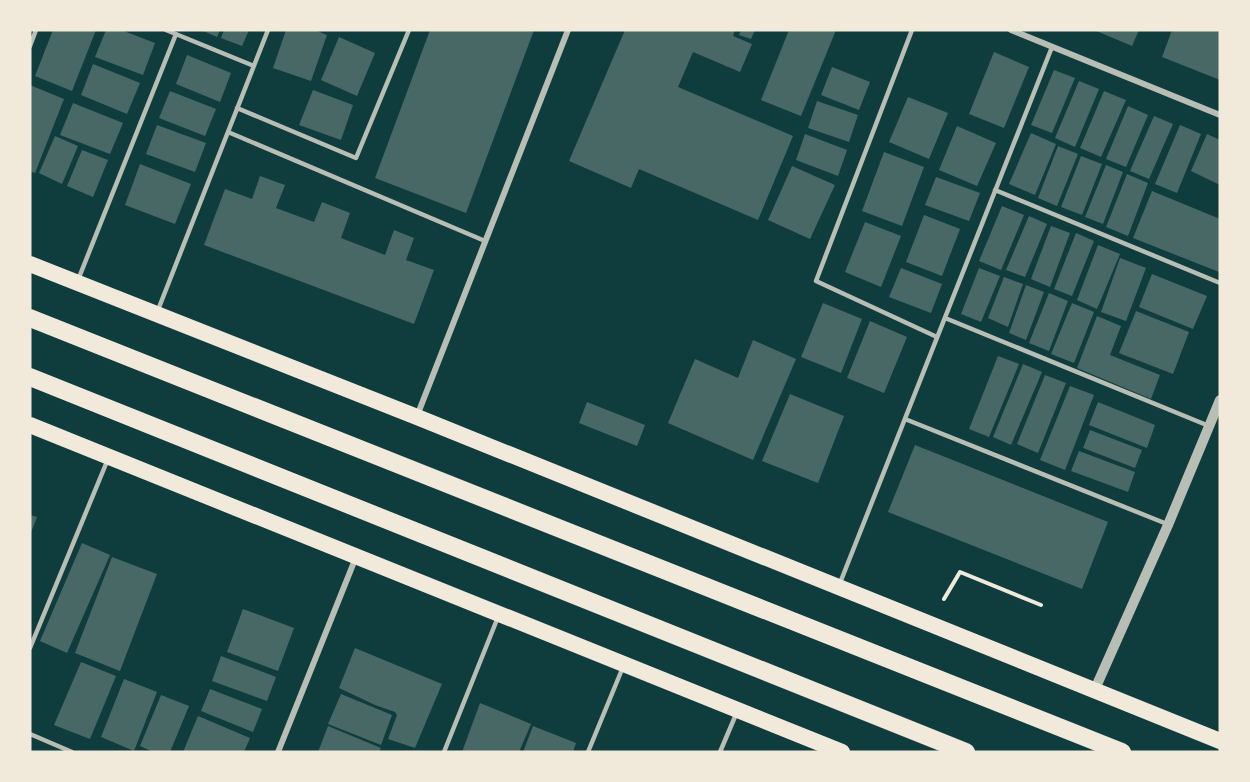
<svg xmlns="http://www.w3.org/2000/svg" width="1250" height="782" viewBox="0 0 1250 782" font-family="'Nunito Sans',sans-serif">
<style>
.building{fill:#486865}
.lines{fill:none;stroke-linecap:round;stroke-linejoin:round}
.path{stroke:#f1e9da;stroke-width:4}
.service{stroke:#b8beb3;stroke-width:4.5}
.minor{stroke:#b8beb3;stroke-width:6}
.tertiary{stroke:#b8beb3;stroke-width:10}
.trunk{stroke:#f1e9da;stroke-width:16}
.motorway{stroke:#f1e9da;stroke-width:18}
</style>
<rect width="100%" height="100%" fill="#0f3d3e"/>
<path class="building" d="M 53,30 L 96,30 L 72,91 L 35,76 Z
M 106,30 L 121,30 L 155,43 L 143,75 L 95,57 Z
M 201,30 L 220,30 L 217,37 Z
M 224,30 L 249,30 L 242,46 L 221,38 Z
M 286,30 L 315,30 L 327,35 L 311,81 L 273,68 Z
M 430,30 L 534,30 L 466,213 L 375,178 Z
M 625,30 L 735,30 L 733,36 L 752,44 L 740,72 L 693,52 L 678,87 L 793,136 L 758,220 L 639,169 L 631,188 L 569,161 Z
M 741,30 L 755,30 L 751,39 L 739,35 Z
M 789,30 L 836,30 L 801,116 L 761,100 Z
M 1094,30 L 1139,30 L 1132,46 Z
M 1172,30 L 1220,30 L 1220,80 L 1162,57 Z
M 339,37 L 375,53 L 357,96 L 321,80 Z
M 994,52 L 1029,67 L 1004,128 L 969,114 Z
M 187,55 L 231,73 L 220,102 L 176,84 Z
M 93,64 L 140,83 L 127,114 L 81,95 Z
M 832,67 L 870,82 L 859,110 L 821,95 Z
M 1054,70 L 1075,78 L 1052,133 L 1031,125 Z
M 1079,81 L 1099,89 L 1075,147 L 1055,138 Z
M 30,85 L 64,99 L 35,173 L 30,171 Z
M 313,90 L 353,105 L 341,140 L 299,125 Z
M 170,91 L 216,109 L 205,136 L 159,118 Z
M 1104,91 L 1126,100 L 1101,157 L 1080,148 Z
M 908,97 L 948,113 L 929,159 L 889,142 Z
M 817,101 L 858,115 L 849,142 L 808,128 Z
M 73,103 L 123,123 L 110,154 L 60,135 Z
M 1128,106 L 1148,115 L 1126,167 L 1106,159 Z
M 1154,116 L 1173,124 L 1149,179 L 1130,171 Z
M 157,125 L 206,143 L 195,172 L 146,154 Z
M 1180,125 L 1201,134 L 1177,193 L 1155,184 Z
M 957,126 L 996,143 L 977,186 L 939,170 Z
M 1031,133 L 1056,144 L 1035,195 L 1009,184 Z
M 805,134 L 847,150 L 838,176 L 796,160 Z
M 1207,134 L 1220,140 L 1220,185 L 1191,171 Z
M 55,136 L 78,146 L 62,184 L 39,173 Z
M 1058,146 L 1078,154 L 1057,206 L 1038,198 Z
M 82,150 L 108,160 L 93,197 L 67,186 Z
M 884,152 L 924,167 L 902,226 L 862,211 Z
M 1081,156 L 1102,164 L 1082,215 L 1061,207 Z
M 140,164 L 191,184 L 175,224 L 125,205 Z
M 1106,165 L 1123,172 L 1103,224 L 1085,217 Z
M 792,166 L 835,185 L 810,239 L 768,220 Z
M 1127,174 L 1148,183 L 1128,236 L 1106,227 Z
M 260,176 L 285,185 L 276,208 L 314,222 L 322,202 L 350,213 L 341,238 L 385,255 L 394,230 L 414,238 L 406,260 L 434,270 L 414,324 L 204,245 L 225,189 L 252,199 Z
M 936,177 L 980,193 L 969,221 L 925,205 Z
M 1152,191 L 1220,219 L 1219,272 L 1133,238 Z
M 1002,206 L 1024,215 L 1001,270 L 979,261 Z
M 924,215 L 960,229 L 942,276 L 906,262 Z
M 1029,216 L 1047,224 L 1025,277 L 1006,270 Z
M 865,222 L 901,236 L 881,287 L 845,272 Z
M 1051,226 L 1070,233 L 1050,287 L 1031,279 Z
M 1076,233 L 1094,241 L 1072,296 L 1054,289 Z
M 1098,245 L 1120,254 L 1097,309 L 1077,300 Z
M 1120,258 L 1146,268 L 1126,321 L 1101,312 Z
M 901,268 L 942,284 L 931,313 L 889,297 Z
M 979,268 L 1000,276 L 981,322 L 961,314 Z
M 1152,274 L 1207,296 L 1193,329 L 1139,307 Z
M 1004,277 L 1023,284 L 1008,327 L 988,318 Z
M 1026,285 L 1044,292 L 1026,340 L 1009,333 Z
M 1049,293 L 1068,301 L 1049,351 L 1029,343 Z
M 823,303 L 862,319 L 841,373 L 801,357 Z
M 1072,303 L 1094,312 L 1074,363 L 1051,354 Z
M 1136,311 L 1189,332 L 1173,374 L 1119,353 Z
M 1097,316 L 1121,326 L 1110,355 L 1160,375 L 1151,399 L 1077,368 Z
M 870,321 L 907,337 L 884,393 L 847,378 Z
M 753,340 L 796,359 L 753,460 L 668,423 L 695,359 L 738,378 Z
M 998,356 L 1019,364 L 989,437 L 969,429 Z
M 1023,364 L 1042,372 L 1011,445 L 993,437 Z
M 1045,375 L 1066,383 L 1038,453 L 1017,444 Z
M 1070,386 L 1094,395 L 1065,470 L 1040,460 Z
M 790,394 L 844,416 L 818,483 L 762,461 Z
M 587,402 L 645,425 L 637,446 L 579,423 Z
M 1098,402 L 1155,425 L 1147,448 L 1089,425 Z
M 1090,430 L 1142,450 L 1135,468 L 1083,448 Z
M 915,445 L 1108,522 L 1082,589 L 888,512 Z
M 1079,451 L 1135,472 L 1128,492 L 1071,471 Z
M 30,515 L 37,517 L 30,535 Z
M 82,543 L 110,555 L 67,653 L 40,641 Z
M 112,557 L 157,574 L 120,671 L 75,653 Z
M 243,609 L 294,628 L 278,671 L 227,652 Z
M 355,648 L 442,684 L 415,748 L 388,739 L 397,715 L 395,712 L 375,705 L 339,688 Z
M 221,656 L 276,677 L 267,701 L 212,681 Z
M 81,662 L 116,676 L 90,739 L 54,725 Z
M 124,679 L 157,692 L 134,751 L 101,737 Z
M 210,689 L 262,709 L 253,732 L 201,711 Z
M 341,694 L 392,715 L 381,745 L 328,724 Z
M 161,695 L 189,706 L 170,752 L 153,752 L 140,746 Z
M 480,703 L 531,724 L 519,752 L 462,752 Z
M 198,716 L 250,738 L 244,752 L 183,752 Z
M 328,726 L 381,748 L 379,752 L 318,752 Z
M 533,726 L 576,743 L 573,752 L 523,752 Z"/>
<g class="lines">
<path class="path" d="M 944,599 L 960,572 L 1041,605"/>
<path class="service" d="M 166,30 L 254,66
M 912,30 L 816,281 L 937,337
M 30,46 L 36,30
M 237,108 L 356,158 L 409,30
M 228,132 L 485,241
M 995,190 L 1220,283
M 78,280 L 176,34
M 158,310 L 268,30
M 945,318 L 1209,426
M 905,419 L 1167,524
M 840,583 L 1052,47
M 30,648 L 108,459
M 30,734 L 72,752
M 444,752 L 498,617
M 588,752 L 623,667
M 720,752 L 737,712"/>
<path class="minor" d="M 1011,30 L 1220,115
M 417,416 L 568,30
M 278,752 L 356,557"/>
<path class="tertiary" d="M 1095,689 L 1168,525 L 1220,400"/>
<path class="trunk" d="M 30,264 L 417,417 L 1220,741
M 30,425 L 842,752"/>
<path class="motorway" d="M 30,318 L 1122,752
M 30,377 L 966,752"/>
</g>
<rect width="1250" height="782" fill="none" stroke="#f1e9da" stroke-width="63"/>
</svg>
